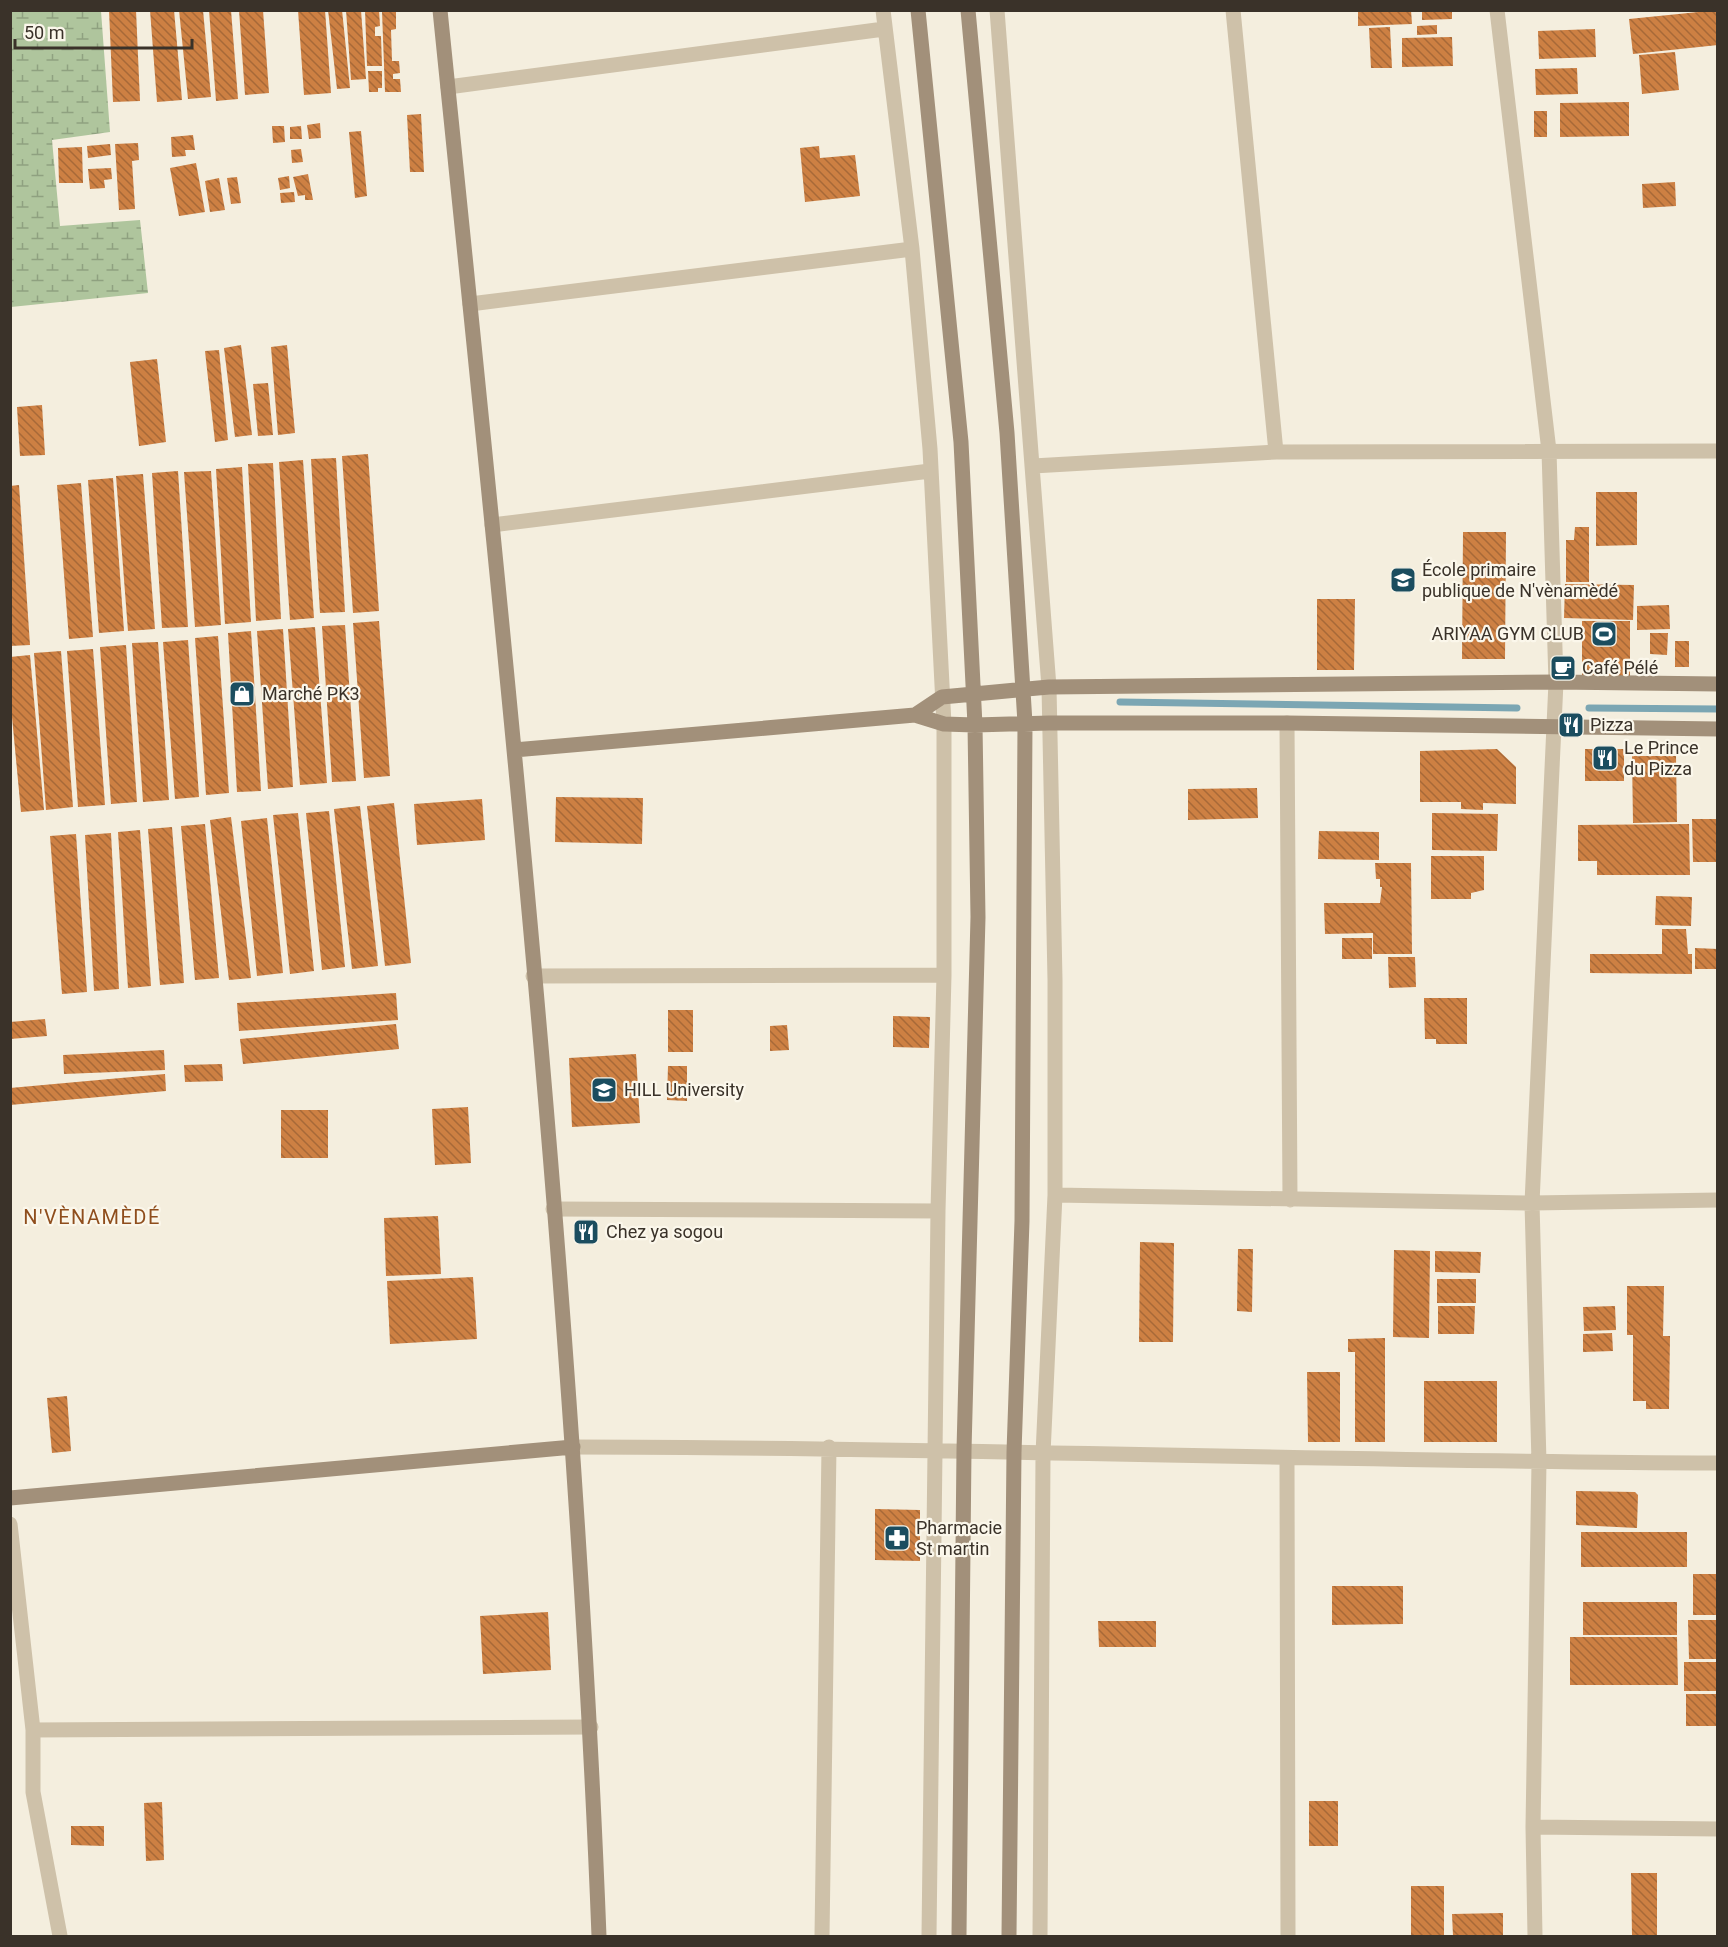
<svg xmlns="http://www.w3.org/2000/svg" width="1728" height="1947" viewBox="0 0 1728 1947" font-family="Roboto,sans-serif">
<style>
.wetland{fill:url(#wetland-marsh)}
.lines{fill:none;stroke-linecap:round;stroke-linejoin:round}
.stream{stroke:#7ba6b3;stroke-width:7}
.building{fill:url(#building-back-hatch)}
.street{stroke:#cec1a9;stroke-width:15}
.secondary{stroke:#a2907a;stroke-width:15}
.labels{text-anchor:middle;stroke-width:4.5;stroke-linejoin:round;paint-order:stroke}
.poi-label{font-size:18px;fill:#3a3229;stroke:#fbf7eb;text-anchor:start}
.neighbourhood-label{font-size:20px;letter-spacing:1.5px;fill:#8f4e1d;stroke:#fbf7eb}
</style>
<defs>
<pattern id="wetland-marsh" width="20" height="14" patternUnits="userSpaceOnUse" patternTransform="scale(1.5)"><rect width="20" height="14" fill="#afc59d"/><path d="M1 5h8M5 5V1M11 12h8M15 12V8" fill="none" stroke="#8fa180"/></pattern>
<pattern id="building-back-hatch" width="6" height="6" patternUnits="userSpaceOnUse" patternTransform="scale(1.5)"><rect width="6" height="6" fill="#cd8043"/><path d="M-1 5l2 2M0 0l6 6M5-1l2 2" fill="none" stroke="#a76938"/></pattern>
</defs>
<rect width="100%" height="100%" fill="#f4eede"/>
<path class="wetland" d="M 11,10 L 101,11 L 110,132 L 52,140 L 60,226 L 140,220 L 148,293 L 11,307 Z"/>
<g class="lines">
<path class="stream" d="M 1120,702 L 1517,708
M 1589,708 L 1718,709"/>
</g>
<path class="building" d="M 109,10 L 136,10 L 140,101 L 113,102 Z
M 150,10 L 174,10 L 182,100 L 157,102 Z
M 179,10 L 203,10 L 211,97 L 188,99 Z
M 209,10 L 231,10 L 238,99 L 216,101 Z
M 239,10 L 263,10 L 269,93 L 245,95 Z
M 298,10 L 325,10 L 331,93 L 304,95 Z
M 328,10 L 342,10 L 350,88 L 337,89 Z
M 346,10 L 361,10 L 366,79 L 351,80 Z
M 365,10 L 379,10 L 380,26 L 375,27 L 375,36 L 381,36 L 382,66 L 367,66 Z
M 1358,10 L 1411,10 L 1412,24 L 1358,26 Z
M 1422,10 L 1452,10 L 1452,19 L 1422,20 Z
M 1718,10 L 1718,45 L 1633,54 L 1629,19 Z
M 382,11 L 396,11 L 396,29 L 391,30 L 392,61 L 399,61 L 400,73 L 393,74 L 393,79 L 400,79 L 401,92 L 385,92 Z
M 1437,25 L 1437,34 L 1417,35 L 1417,26 Z
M 1390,27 L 1392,68 L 1371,68 L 1369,28 Z
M 1595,29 L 1596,57 L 1539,59 L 1538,31 Z
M 1452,37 L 1453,66 L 1402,67 L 1402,38 Z
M 1675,52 L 1679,90 L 1642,94 L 1639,55 Z
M 1577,68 L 1578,94 L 1536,95 L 1535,69 Z
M 368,71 L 382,71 L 382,88 L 378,88 L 378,92 L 369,92 Z
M 1629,102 L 1629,136 L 1560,137 L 1560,103 Z
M 1534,111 L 1547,111 L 1547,137 L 1534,137 Z
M 421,114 L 424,172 L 410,172 L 407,115 Z
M 320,123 L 321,138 L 309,139 L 307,125 Z
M 272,126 L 284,126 L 285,142 L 273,143 Z
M 301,126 L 302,139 L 290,139 L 290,127 Z
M 361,131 L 367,196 L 355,198 L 349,132 Z
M 193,135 L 195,150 L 185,150 L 186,156 L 172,157 L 171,137 Z
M 138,143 L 139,160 L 132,161 L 135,209 L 119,210 L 115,144 Z
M 110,144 L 111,155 L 88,158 L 87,146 Z
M 819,146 L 820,158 L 855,155 L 860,196 L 805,202 L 800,148 Z
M 82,147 L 83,183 L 59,183 L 58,148 Z
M 301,149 L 303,162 L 292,163 L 291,150 Z
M 196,163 L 205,212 L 179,216 L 170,168 Z
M 111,168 L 112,179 L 104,180 L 105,188 L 90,189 L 88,169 Z
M 308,174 L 313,200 L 305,200 L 305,195 L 298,196 L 293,177 Z
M 289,176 L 290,188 L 280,190 L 278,178 Z
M 237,177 L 241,203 L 231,204 L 227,178 Z
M 219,178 L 225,210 L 210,212 L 205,181 Z
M 1675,182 L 1676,206 L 1643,208 L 1642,184 Z
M 294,192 L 295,202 L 281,203 L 280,193 Z
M 241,345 L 252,435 L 235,437 L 224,348 Z
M 287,345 L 295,433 L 278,435 L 271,347 Z
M 219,350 L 228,440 L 215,442 L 205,351 Z
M 157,359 L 166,442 L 139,446 L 130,362 Z
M 268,383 L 273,435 L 258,436 L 253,384 Z
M 42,405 L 45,455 L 20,456 L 17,407 Z
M 368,454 L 379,611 L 353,613 L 342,456 Z
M 336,458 L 345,612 L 320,613 L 311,459 Z
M 303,460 L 314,618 L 290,620 L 279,462 Z
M 273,463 L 281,619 L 256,621 L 248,464 Z
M 242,467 L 251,622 L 225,624 L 216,469 Z
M 178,471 L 188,627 L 162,628 L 152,473 Z
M 211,471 L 221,625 L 195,627 L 184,472 Z
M 143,474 L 155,629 L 128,631 L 116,476 Z
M 113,478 L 124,631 L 99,633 L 88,480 Z
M 81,483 L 93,637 L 69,639 L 57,485 Z
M 19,485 L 30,645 L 10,646 L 10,486 Z
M 1596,492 L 1637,492 L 1637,545 L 1596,546 Z
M 1575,527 L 1589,527 L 1589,582 L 1566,582 L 1566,540 L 1574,540 Z
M 1463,532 L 1506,532 L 1505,659 L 1462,659 Z
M 1565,584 L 1634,585 L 1633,620 L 1564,618 Z
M 1317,599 L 1355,599 L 1354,670 L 1317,670 Z
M 1669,605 L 1670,629 L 1637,630 L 1637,606 Z
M 379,621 L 390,776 L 364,778 L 353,623 Z
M 1582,621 L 1630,621 L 1630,682 L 1582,682 Z
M 345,625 L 356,781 L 332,782 L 322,626 Z
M 315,627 L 327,783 L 300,785 L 288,629 Z
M 283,629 L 293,787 L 268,789 L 257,631 Z
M 251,631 L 261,791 L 237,792 L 228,633 Z
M 1650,633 L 1668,633 L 1667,655 L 1650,654 Z
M 218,636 L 229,793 L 206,795 L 195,638 Z
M 188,640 L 199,797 L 175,799 L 163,642 Z
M 1675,641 L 1689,641 L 1689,667 L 1675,667 Z
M 158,642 L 169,800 L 143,802 L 132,643 Z
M 126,645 L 137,802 L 111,804 L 100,647 Z
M 93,649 L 105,805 L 78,807 L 67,651 Z
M 61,651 L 73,807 L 46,810 L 34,653 Z
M 30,655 L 44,810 L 21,812 L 10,696 L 10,657 Z
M 1497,749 L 1516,767 L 1516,804 L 1483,803 L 1483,810 L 1461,809 L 1461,802 L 1420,802 L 1420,751 Z
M 1585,749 L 1624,749 L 1624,781 L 1585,781 Z
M 1632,756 L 1676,756 L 1677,822 L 1633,823 Z
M 1257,788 L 1258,818 L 1188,820 L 1188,789 Z
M 556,797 L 643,798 L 642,844 L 555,842 Z
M 482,799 L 485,840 L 417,845 L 414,804 Z
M 394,803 L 411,963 L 385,966 L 367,806 Z
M 360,806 L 378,966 L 352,969 L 334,809 Z
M 329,811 L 345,967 L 322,970 L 306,813 Z
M 298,813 L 314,971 L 290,974 L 273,815 Z
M 1432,813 L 1498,814 L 1497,851 L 1432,850 Z
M 231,817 L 251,978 L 229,980 L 210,820 Z
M 267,818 L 283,973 L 257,976 L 241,821 Z
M 1692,819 L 1718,819 L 1718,862 L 1693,862 Z
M 205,824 L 219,978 L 195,980 L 181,826 Z
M 1689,824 L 1690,875 L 1597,875 L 1597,861 L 1578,861 L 1578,825 Z
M 172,827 L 184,983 L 160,985 L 148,829 Z
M 140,830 L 151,986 L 128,988 L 118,832 Z
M 1319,831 L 1379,832 L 1379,860 L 1318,859 Z
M 111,833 L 119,989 L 94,991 L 85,835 Z
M 76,834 L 87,992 L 62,994 L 50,836 Z
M 1431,856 L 1484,856 L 1484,890 L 1471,893 L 1471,899 L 1431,899 Z
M 1375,863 L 1411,863 L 1412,954 L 1373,954 L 1373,933 L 1325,934 L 1324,903 L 1380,903 L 1382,887 L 1380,887 L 1380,879 L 1376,879 Z
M 1656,896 L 1692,897 L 1691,926 L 1655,925 Z
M 1662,929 L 1686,929 L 1688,954 L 1692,954 L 1692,974 L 1590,973 L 1590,954 L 1662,954 Z
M 1342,938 L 1372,938 L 1372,959 L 1342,959 Z
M 1695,948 L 1718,949 L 1718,969 L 1695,969 Z
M 1388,957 L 1415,957 L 1416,987 L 1389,988 Z
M 396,993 L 398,1020 L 239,1031 L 237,1003 Z
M 1424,998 L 1467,998 L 1467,1044 L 1436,1044 L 1436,1039 L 1425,1039 Z
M 668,1010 L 693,1010 L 693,1052 L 668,1052 Z
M 893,1016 L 930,1017 L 929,1048 L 893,1047 Z
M 45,1019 L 47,1036 L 10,1039 L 10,1022 Z
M 396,1024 L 399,1049 L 243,1064 L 240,1039 Z
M 787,1025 L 789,1050 L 770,1051 L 770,1026 Z
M 164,1050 L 165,1070 L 64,1074 L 63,1055 Z
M 636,1054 L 640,1123 L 572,1127 L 569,1058 Z
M 222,1064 L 223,1081 L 185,1082 L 184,1065 Z
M 668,1066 L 687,1066 L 687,1101 L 667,1100 Z
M 165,1074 L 166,1091 L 10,1105 L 10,1088 Z
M 468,1107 L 471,1163 L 435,1165 L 432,1109 Z
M 281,1110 L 328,1110 L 328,1158 L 281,1158 Z
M 438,1216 L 441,1274 L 386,1276 L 384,1218 Z
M 1140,1242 L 1174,1243 L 1173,1342 L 1139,1342 Z
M 1238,1249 L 1253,1249 L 1252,1312 L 1237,1311 Z
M 1394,1250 L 1430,1251 L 1429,1338 L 1393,1337 Z
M 1435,1251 L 1481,1252 L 1480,1273 L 1435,1272 Z
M 473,1277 L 477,1339 L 390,1344 L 387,1281 Z
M 1437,1279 L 1476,1279 L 1476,1303 L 1437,1303 Z
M 1627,1286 L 1664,1286 L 1663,1336 L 1670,1336 L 1669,1409 L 1646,1409 L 1646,1401 L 1633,1401 L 1633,1335 L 1627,1335 Z
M 1438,1306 L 1475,1306 L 1474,1334 L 1438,1334 Z
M 1615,1306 L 1616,1330 L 1584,1331 L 1583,1307 Z
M 1612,1333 L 1613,1351 L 1583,1352 L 1583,1334 Z
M 1385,1338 L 1385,1442 L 1355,1442 L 1355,1352 L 1348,1352 L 1348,1339 Z
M 1307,1372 L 1340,1372 L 1340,1442 L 1308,1442 Z
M 1424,1381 L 1497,1381 L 1497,1442 L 1424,1442 Z
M 67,1396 L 71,1451 L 52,1453 L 47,1398 Z
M 1576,1491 L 1635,1492 L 1638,1495 L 1637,1528 L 1576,1525 Z
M 875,1509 L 920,1510 L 920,1561 L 875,1560 Z
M 1581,1532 L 1687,1532 L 1687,1567 L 1581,1567 Z
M 1693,1574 L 1718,1574 L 1718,1615 L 1693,1615 Z
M 1332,1586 L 1403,1586 L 1403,1624 L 1332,1625 Z
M 1583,1602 L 1677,1602 L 1677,1635 L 1583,1635 Z
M 548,1612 L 551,1670 L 483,1674 L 480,1616 Z
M 1688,1620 L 1718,1620 L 1718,1659 L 1689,1659 Z
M 1098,1621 L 1156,1621 L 1156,1647 L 1099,1647 Z
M 1570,1637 L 1677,1637 L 1678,1685 L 1570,1685 Z
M 1684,1662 L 1718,1662 L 1718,1691 L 1684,1691 Z
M 1686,1694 L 1718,1694 L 1718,1726 L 1686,1726 Z
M 1309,1801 L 1338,1801 L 1338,1846 L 1309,1846 Z
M 162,1802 L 164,1860 L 146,1861 L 144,1803 Z
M 71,1826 L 104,1826 L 104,1846 L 71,1845 Z
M 1631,1873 L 1657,1873 L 1657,1936 L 1632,1936 Z
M 1411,1886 L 1444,1886 L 1444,1936 L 1411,1936 Z
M 1503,1913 L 1503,1936 L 1453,1936 L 1452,1914 Z"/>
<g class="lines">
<path class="street" d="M 883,10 L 912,249 L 930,449 L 944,724 L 944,975 L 938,1211 L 929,1936
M 997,10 L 1049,687 L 1055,980 L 1055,1195 L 1043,1454 L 1040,1936
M 1233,10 L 1276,452
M 1497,10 L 1549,451 L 1556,682 L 1532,1203 L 1539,1462 L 1533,1827 L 1535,1936
M 448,87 L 884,29
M 470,304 L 912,249
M 1033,466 L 1276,452 L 1718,451
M 492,525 L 930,471
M 1287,723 L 1290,1200
M 533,976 L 944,975
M 1055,1195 L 1532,1203 L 1718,1200
M 553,1209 L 938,1211
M 573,1447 C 955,1447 1336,1462 1718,1463
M 1287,1459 L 1288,1936
M 10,1524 L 33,1730 L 33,1792 L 60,1936
M 33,1730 L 591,1727
M 1533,1827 L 1718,1829
M 822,1936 L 829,1447"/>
<path class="secondary" d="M 440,10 C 505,651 574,1293 599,1936
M 918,10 L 961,442 L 975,725 L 978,917 L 964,1450 L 959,1936
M 968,10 L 1007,433 L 1025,723 L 1022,1221 L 1014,1452 L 1009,1936
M 915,715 L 942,697 L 1049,687 L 1556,682 L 1718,684
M 514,750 L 915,715 L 944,724 L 975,725 L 1049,723 L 1287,723 L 1718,729
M 10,1498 L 573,1447"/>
</g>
<defs>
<g id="school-square" transform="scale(1.35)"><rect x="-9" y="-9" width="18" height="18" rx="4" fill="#1b4d5f" stroke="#fbf7eb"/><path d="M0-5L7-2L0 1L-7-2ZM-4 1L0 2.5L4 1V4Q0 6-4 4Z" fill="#fff"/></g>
<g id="stadium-square" transform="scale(1.35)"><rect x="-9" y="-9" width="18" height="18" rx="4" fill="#1b4d5f" stroke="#fbf7eb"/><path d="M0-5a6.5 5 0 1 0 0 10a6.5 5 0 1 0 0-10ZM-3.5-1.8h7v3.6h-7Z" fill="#fff"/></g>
<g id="cafe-square" transform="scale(1.35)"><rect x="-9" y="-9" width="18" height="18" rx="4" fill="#1b4d5f" stroke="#fbf7eb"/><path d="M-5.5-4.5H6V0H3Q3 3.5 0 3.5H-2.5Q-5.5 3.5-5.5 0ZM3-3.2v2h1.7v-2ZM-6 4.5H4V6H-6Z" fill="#fff"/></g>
<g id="shop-square" transform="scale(1.35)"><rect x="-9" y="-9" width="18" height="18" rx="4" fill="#1b4d5f" stroke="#fbf7eb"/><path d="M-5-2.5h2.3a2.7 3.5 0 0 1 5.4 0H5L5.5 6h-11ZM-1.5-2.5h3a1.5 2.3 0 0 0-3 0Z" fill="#fff"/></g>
<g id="restaurant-square" transform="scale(1.35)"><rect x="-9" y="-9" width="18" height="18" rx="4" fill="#1b4d5f" stroke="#fbf7eb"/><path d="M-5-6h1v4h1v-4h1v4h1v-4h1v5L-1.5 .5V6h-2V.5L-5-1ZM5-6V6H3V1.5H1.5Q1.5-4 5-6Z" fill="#fff"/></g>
<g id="university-square" transform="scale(1.35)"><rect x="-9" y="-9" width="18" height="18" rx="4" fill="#1b4d5f" stroke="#fbf7eb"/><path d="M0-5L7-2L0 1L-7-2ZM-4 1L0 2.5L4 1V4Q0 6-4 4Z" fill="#fff"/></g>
<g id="pharmacy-square" transform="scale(1.35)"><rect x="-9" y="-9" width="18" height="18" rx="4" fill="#1b4d5f" stroke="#fbf7eb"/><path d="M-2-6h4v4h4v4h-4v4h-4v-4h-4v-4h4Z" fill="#fff"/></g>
</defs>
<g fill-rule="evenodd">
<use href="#school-square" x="1403" y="580"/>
<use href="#stadium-square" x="1604" y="634"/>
<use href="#cafe-square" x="1563" y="668"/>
<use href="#shop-square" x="242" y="694"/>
<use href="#restaurant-square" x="1571" y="725"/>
<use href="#restaurant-square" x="1605" y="758"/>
<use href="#university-square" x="604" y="1090"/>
<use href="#restaurant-square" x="586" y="1232"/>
<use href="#pharmacy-square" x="897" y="1538"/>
</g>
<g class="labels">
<g class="poi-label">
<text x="1422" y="576">École primaire<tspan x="1422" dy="21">publique de N'vènamèdé</tspan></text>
<text x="1584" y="640" text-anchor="end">ARIYAA GYM CLUB</text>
<text x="1582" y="674">Café Pélé</text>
<text x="262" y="700">Marché PK3</text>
<text x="1590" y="731">Pizza</text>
<text x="1624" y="754">Le Prince<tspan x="1624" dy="21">du Pizza</tspan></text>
<text x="624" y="1096">HILL University</text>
<text x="606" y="1238">Chez ya sogou</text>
<text x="916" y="1534">Pharmacie<tspan x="916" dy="21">St martin</tspan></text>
</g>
<g class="neighbourhood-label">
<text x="92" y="1224">N'VÈNAMÈDÉ</text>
</g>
</g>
<rect width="1728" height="1947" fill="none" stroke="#3a3229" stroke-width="24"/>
<path d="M15 39v9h177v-9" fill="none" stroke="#3a3229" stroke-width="3"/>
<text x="24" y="39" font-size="18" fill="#3a3229" stroke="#fbf7eb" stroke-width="4.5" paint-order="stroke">50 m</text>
</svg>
